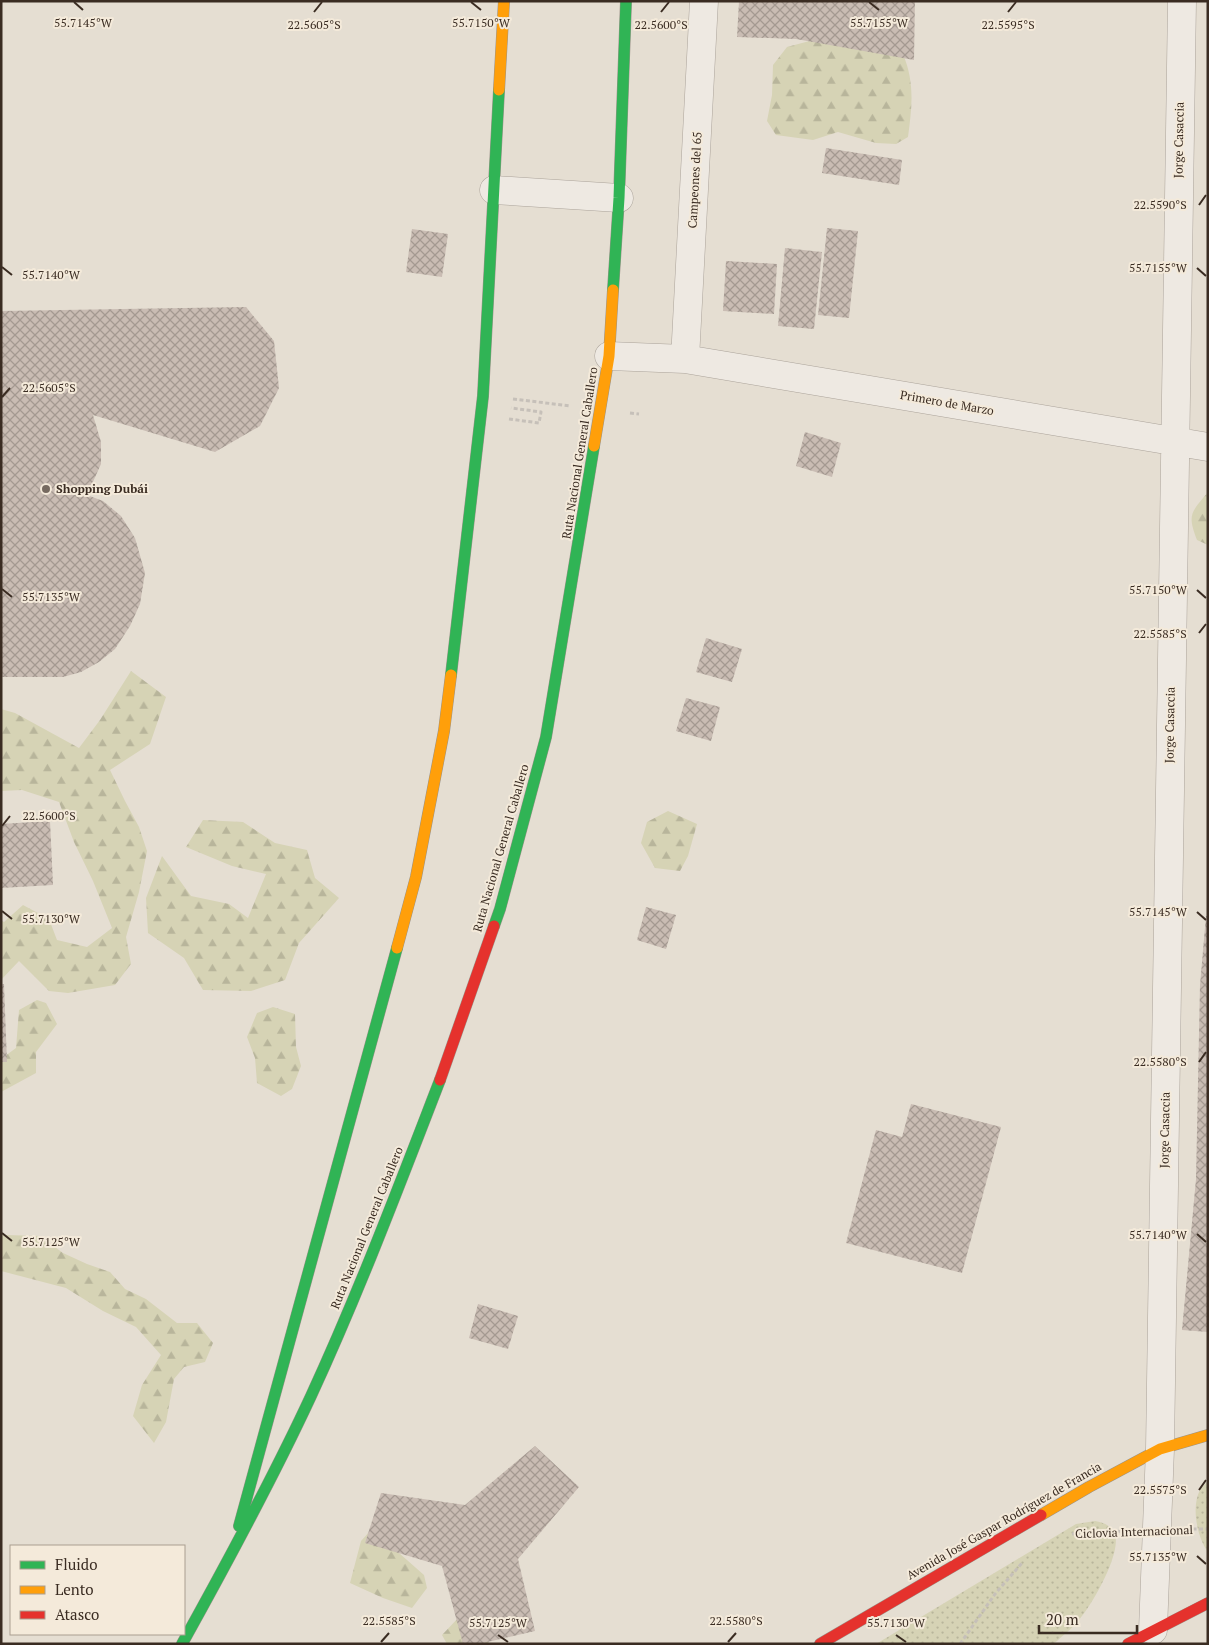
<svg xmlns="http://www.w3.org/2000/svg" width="1209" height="1645" viewBox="0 0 1209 1645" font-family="'PT Serif',serif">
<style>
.grass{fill:url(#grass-dots)}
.forest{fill:url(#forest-firs)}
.building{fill:url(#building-cross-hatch)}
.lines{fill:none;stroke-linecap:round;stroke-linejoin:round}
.street-casing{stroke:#aba39a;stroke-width:29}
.fast-casing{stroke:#9a938a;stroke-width:12}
.slow-casing{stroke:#9a938a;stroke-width:12}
.jam-casing{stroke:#9a938a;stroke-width:12}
.path{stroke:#c6c0b9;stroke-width:3;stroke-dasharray:4 2.5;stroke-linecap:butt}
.street{stroke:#eee9e2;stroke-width:28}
.fast{stroke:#30b455;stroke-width:11}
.slow{stroke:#ff9f0a;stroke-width:11}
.jam{stroke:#e5322d;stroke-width:11}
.ticks{fill:none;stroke:#3a2c22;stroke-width:2}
.poi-dot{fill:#766a60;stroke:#f4eada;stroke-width:2}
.labels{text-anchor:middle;stroke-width:4;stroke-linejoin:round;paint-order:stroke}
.street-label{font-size:12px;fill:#3a2c22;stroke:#f4eada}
.poi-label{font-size:12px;font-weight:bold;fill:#3a2c22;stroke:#f4eada;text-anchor:start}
.ticks-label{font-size:12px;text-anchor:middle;fill:#3a2c22;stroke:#f4eada;stroke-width:4;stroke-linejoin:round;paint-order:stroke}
</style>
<defs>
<pattern id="grass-dots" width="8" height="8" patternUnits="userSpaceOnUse" patternTransform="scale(1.25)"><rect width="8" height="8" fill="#d6d3b5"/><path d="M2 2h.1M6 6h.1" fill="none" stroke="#b8b59b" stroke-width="1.8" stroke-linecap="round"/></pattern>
<pattern id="forest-firs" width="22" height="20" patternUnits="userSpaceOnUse" patternTransform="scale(1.25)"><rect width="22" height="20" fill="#d6d3b5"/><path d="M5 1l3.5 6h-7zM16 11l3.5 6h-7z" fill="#b8b59b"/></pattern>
<pattern id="building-cross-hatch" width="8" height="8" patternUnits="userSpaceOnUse" patternTransform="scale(1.25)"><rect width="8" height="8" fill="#c9bcb3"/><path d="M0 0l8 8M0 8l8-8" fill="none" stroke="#a49991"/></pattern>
</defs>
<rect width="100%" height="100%" fill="#e5ded2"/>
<path class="grass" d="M 1208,1481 L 1208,1552 C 1197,1537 1191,1507 1200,1490 C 1202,1487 1205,1484 1208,1481 Z
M 1095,1521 C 1102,1522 1110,1525 1114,1532 C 1124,1550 1092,1605 1079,1620 C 1073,1628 1064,1634 1057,1641 L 1053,1644 L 876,1644 L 1076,1524 Z"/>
<path class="forest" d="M 817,39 L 903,54 C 915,83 912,107 908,137 L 896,144 L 876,143 L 838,132 L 813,140 L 776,135 L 767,121 L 772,95 L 773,65 L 787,47 Z
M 1208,492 L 1208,545 L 1197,540 C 1187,514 1191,513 1208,492 Z
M 131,671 L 166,697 L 150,744 L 110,770 L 125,801 L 139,827 L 147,851 L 139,892 L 126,937 L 131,964 L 115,985 L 68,993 L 49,991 L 19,961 L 1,980 L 1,920 L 4,922 L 23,905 L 49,919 L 57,940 L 87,947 L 112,928 L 93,881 L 74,842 L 59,802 L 22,790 L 1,791 L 1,709 L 15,713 L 79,748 L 100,720 Z
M 668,811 L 697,824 L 688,856 L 680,871 L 655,868 L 641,843 L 647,822 Z
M 203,820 L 243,822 L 275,843 L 307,850 L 315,878 L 339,898 L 299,943 L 285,980 L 251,991 L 203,990 L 184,958 L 148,933 L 146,898 L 162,856 L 191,896 L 229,904 L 248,918 L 266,874 L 232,866 L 186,847 Z
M 37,1000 L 46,1003 L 57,1024 L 36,1052 L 36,1073 L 1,1092 L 1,1059 L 16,1048 L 19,1010 Z
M 273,1007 L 295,1014 L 296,1047 L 301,1066 L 292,1089 L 281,1096 L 257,1083 L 255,1058 L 247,1037 L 257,1013 Z
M 1,1232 L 6,1235 L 40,1236 L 63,1253 L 87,1264 L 110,1272 L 125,1289 L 146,1299 L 177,1323 L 197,1323 L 213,1343 L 205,1362 L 184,1367 L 174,1379 L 166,1422 L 154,1443 L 133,1416 L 142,1385 L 161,1355 L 136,1327 L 103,1311 L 66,1288 L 1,1271 Z
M 370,1531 L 382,1538 L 424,1575 L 427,1588 L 412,1608 L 383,1598 L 350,1583 L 361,1541 Z
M 461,1615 L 490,1644 L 447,1644 L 442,1635 Z"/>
<path class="building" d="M 739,1 L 915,1 L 914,60 L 796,39 L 737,37 Z
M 826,148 L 902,160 L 899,185 L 822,173 Z
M 827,228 L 858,231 L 849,318 L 818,315 Z
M 412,229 L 448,234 L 442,277 L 406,272 Z
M 785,248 L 822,252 L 814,329 L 778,326 Z
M 726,261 L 777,264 L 774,314 L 723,311 Z
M 246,307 L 274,341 L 279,388 L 260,426 L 215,452 L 93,415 L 101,442 L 101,464 L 87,495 L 103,501 L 121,516 L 135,538 L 145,573 L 140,604 L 130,626 L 115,649 L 99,662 L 81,672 L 63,677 L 1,677 L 1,311 Z
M 805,432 L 841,443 L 832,477 L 796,466 Z
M 706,638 L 742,649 L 732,682 L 696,672 Z
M 686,698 L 720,707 L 711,741 L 676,731 Z
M 50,821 L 53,885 L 1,888 L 1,824 Z
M 646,907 L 676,915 L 666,949 L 637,940 Z
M 1206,916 L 1208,916 L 1208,1332 L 1182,1330 L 1196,1179 L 1200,985 Z
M 1,984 L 4,984 L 7,1062 L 1,1062 Z
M 911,1104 L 1001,1127 L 962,1273 L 846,1243 L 876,1130 L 902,1137 Z
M 478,1304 L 518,1316 L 508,1349 L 469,1338 Z
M 535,1446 L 579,1487 L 518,1559 L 535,1631 L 479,1644 L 463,1644 L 442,1566 L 365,1543 L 381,1493 L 465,1505 Z"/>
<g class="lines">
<g class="street-casing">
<path id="street" d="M 494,190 L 619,198
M 609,356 L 685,359 L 1208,447
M 685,359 L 704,1
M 1153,1630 L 1160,1449 L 1182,1"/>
</g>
<g class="fast-casing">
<path id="fast" d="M 613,290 L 619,198 L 626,1
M 451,675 L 483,396 L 499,90
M 494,926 L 500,909 L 546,737 L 594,446
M 239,1526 L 397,948
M 182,1644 C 227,1563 272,1480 311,1396 C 359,1292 399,1186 440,1080"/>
</g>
<g class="slow-casing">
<path id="slow" d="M 499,90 L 504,1
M 594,446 L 609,356 L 613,290
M 397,948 L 416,877 L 444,731 L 451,675
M 1041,1515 L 1089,1487 L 1160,1449 L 1208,1435"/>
</g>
<g class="jam-casing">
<path id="jam" d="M 440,1080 L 494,926
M 820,1644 L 1041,1515
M 1128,1644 L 1208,1603"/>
</g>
<path class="path" d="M 513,399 L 571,406
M 630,413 L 639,414
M 509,419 L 539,423 L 541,412 L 511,408
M 1186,1529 L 1208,1529
M 1072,1534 L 1087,1532 L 1128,1531
M 960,1644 L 995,1594 L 1022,1563"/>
<use href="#street" class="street"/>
<use href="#fast" class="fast"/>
<use href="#slow" class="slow"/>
<use href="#jam" class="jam"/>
</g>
<path class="ticks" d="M 74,2 L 83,10M 471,2 L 481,10M 869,2 L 879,10M 314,12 L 322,2M 661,12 L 669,2M 1008,12 L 1016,2M 1199,205 L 1206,195M 2,267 L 12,275M 1197,268 L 1206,276M 2,397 L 10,388M 2,589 L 12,597M 1197,590 L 1206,598M 1199,633 L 1206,624M 2,826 L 10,816M 2,911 L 12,919M 1197,912 L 1206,920M 1199,1062 L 1206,1052M 2,1233 L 12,1241M 1197,1234 L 1206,1242M 1199,1490 L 1206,1480M 1197,1556 L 1206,1564M 498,1635 L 508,1642M 896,1635 L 906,1642M 381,1642 L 389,1633M 728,1642 L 736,1633"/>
<circle class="poi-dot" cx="46" cy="489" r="5"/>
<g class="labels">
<g class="street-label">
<text transform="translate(1179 140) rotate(-89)" y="4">Jorge Casaccia</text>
<text transform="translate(695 180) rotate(-87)" y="4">Campeones del 65</text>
<text transform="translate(947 403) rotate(10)" y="4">Primero de Marzo</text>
<text transform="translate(580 453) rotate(-81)" y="4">Ruta Nacional General Caballero</text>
<text transform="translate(1170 725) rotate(-89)" y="4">Jorge Casaccia</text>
<text transform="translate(501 848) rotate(-74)" y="4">Ruta Nacional General Caballero</text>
<text transform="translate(1165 1130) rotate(-89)" y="4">Jorge Casaccia</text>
<text transform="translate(367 1228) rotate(-68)" y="4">Ruta Nacional General Caballero</text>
<text transform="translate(1004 1521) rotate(-30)" y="4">Avenida José Gaspar Rodríguez de Francia</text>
<text transform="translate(1134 1532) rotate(-2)" y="4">Ciclovia Internacional</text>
</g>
<g class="poi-label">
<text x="56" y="493">Shopping Dubái</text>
</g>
</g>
<g class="ticks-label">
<text x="481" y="27">55.7150°W</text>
<text x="83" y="27">55.7145°W</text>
<text x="879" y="27">55.7155°W</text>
<text x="314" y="29">22.5605°S</text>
<text x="661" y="29">22.5600°S</text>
<text x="1008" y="29">22.5595°S</text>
<text x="1160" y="209">22.5590°S</text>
<text x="1158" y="272">55.7155°W</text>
<text x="51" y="279">55.7140°W</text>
<text x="49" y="392">22.5605°S</text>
<text x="1158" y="594">55.7150°W</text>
<text x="51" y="601">55.7135°W</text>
<text x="1160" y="638">22.5585°S</text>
<text x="49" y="820">22.5600°S</text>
<text x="1158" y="916">55.7145°W</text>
<text x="51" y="923">55.7130°W</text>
<text x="1160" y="1066">22.5580°S</text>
<text x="1158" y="1239">55.7140°W</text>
<text x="51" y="1246">55.7125°W</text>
<text x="1160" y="1494">22.5575°S</text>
<text x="1158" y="1561">55.7135°W</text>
<text x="389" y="1625">22.5585°S</text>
<text x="736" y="1625">22.5580°S</text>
<text x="498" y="1627">55.7125°W</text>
<text x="896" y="1627">55.7130°W</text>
</g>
<rect width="1209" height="1645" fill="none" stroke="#3a2c22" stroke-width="5"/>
<rect x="10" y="1545" width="175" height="90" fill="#f4eada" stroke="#aa9e90"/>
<rect x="20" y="1561" width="25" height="8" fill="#30b455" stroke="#aa9e90"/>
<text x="55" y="1570" font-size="15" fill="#3a2c22">Fluido</text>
<rect x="20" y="1586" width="25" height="8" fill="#ff9f0a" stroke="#aa9e90"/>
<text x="55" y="1595" font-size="15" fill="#3a2c22">Lento</text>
<rect x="20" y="1611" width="25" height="8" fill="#e5322d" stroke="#aa9e90"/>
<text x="55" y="1620" font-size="15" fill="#3a2c22">Atasco</text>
<path d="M1039 1625v8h98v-8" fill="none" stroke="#3a2c22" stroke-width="2.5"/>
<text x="1046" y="1625" font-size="15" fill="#3a2c22" stroke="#f4eada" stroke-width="4" paint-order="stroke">20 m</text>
</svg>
